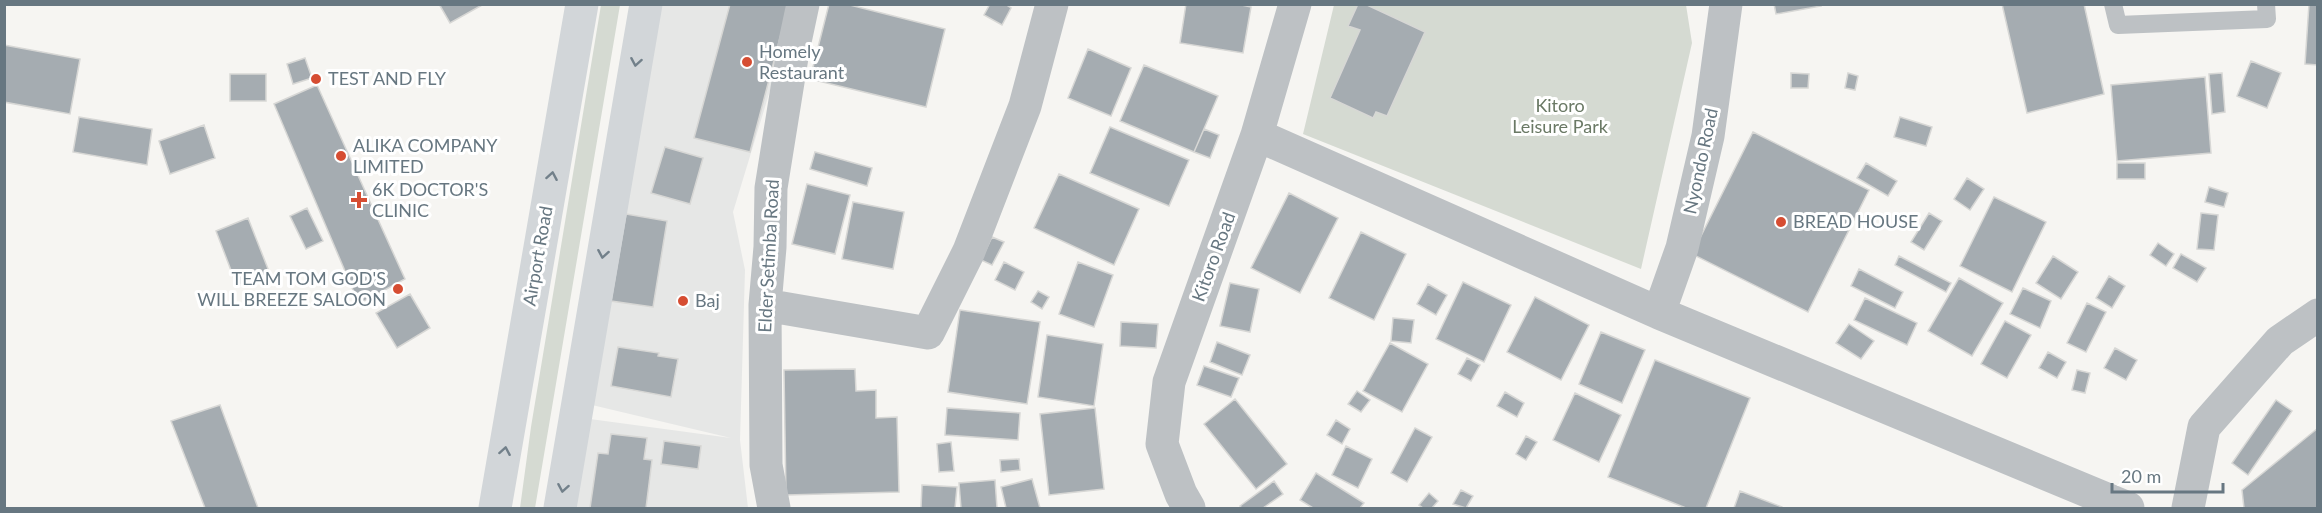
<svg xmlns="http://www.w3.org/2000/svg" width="2322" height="513" viewBox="0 0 2322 513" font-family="Lato,sans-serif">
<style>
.built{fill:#e6e7e6}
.green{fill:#d5dad2}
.building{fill:#a5acb1;stroke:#d7d7d5;stroke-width:1.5}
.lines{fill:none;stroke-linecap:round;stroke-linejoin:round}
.service{stroke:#bdc1c4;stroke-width:18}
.minor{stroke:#bdc1c4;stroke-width:33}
.trunk{stroke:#d2d6d9;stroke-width:33}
.oneway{stroke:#72808a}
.poi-dot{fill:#d64d32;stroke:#fff;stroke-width:2}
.labels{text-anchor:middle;stroke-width:6;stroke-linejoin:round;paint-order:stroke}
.poi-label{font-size:18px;fill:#677781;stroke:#fff;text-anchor:start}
.park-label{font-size:18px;fill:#6a7965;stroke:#fff}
.street-label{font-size:18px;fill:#677781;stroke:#fff}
</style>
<rect width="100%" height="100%" fill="#f6f5f2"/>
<path class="built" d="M 646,5 L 796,5 L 733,212 L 745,270 L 740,440 L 748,508 L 575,508 L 590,419 L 731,438 L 592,405 Z"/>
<path class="green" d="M 601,5 L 620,5 L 535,508 L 520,508 L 531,427 Z
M 1334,5 L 1686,5 L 1692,43 L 1641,269 L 1303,134 Z"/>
<path class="building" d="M 439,4 L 484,4 L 450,23 Z
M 730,4 L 789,4 L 750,152 L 694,138 Z
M 829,4 L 846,4 L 945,29 L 926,107 L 810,79 Z
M 990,4 L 1005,4 L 1011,8 L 1002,25 L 984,15 Z
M 1186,4 L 1237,4 L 1251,7 L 1243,53 L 1180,43 Z
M 1358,4 L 1365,4 L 1425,32 L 1387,116 L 1376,112 L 1373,118 L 1330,98 L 1360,30 L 1348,26 Z
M 1774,4 L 1820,4 L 1821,6 L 1776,14 Z
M 2002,4 L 2084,4 L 2104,94 L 2027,113 Z
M 2309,4 L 2318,4 L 2318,65 L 2305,64 Z
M 4,45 L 80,59 L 70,114 L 4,102 Z
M 1088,49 L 1131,68 L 1111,116 L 1068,98 Z
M 305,58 L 312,78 L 293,84 L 287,64 Z
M 2251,61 L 2281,73 L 2267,108 L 2237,96 Z
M 1144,65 L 1218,96 L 1194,152 L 1120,121 Z
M 1791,73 L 1809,74 L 1808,88 L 1791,88 Z
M 1848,73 L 1858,76 L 1855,90 L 1845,88 Z
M 2222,73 L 2225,112 L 2212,114 L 2209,74 Z
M 230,74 L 266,74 L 266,101 L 230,101 Z
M 2205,77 L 2211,153 L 2117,161 L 2111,85 Z
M 317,85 L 405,279 L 359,304 L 274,104 Z
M 79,117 L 152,129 L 147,165 L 73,152 Z
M 1900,117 L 1932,127 L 1926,146 L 1894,137 Z
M 204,125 L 215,158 L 170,174 L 159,141 Z
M 1110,127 L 1189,160 L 1169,206 L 1090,173 Z
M 1204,129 L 1219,135 L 1210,158 L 1194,152 Z
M 1753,132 L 1869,190 L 1808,312 L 1692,254 Z
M 665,147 L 703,158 L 690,204 L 651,193 Z
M 815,152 L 872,168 L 867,186 L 810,169 Z
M 1866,163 L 1897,181 L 1888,196 L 1857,178 Z
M 2117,163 L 2145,163 L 2145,179 L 2117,179 Z
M 1059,174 L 1139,209 L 1114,265 L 1034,228 Z
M 1967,178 L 1984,189 L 1970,210 L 1954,199 Z
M 807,184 L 850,195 L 835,254 L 792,244 Z
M 2209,187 L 2228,193 L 2224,207 L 2205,202 Z
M 1289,193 L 1338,218 L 1300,293 L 1251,268 Z
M 1994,197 L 2046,222 L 2012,292 L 1960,266 Z
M 853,202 L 904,212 L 893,269 L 842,259 Z
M 307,208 L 323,241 L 306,249 L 290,216 Z
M 1929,213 L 1942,221 L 1924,250 L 1911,242 Z
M 2201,213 L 2218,215 L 2214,250 L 2197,249 Z
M 626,214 L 667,221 L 653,307 L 611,301 Z
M 248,218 L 270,274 L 237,286 L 216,231 Z
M 1361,232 L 1406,254 L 1374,320 L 1329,298 Z
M 992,237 L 1004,242 L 992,265 L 981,260 Z
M 2158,243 L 2174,254 L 2166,266 L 2150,255 Z
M 2181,254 L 2206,268 L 2197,282 L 2173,268 Z
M 1899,256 L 1951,283 L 1946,292 L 1895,265 Z
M 2053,256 L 2078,272 L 2061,299 L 2036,283 Z
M 1004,262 L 1024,272 L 1015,290 L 995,280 Z
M 1078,262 L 1113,275 L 1094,327 L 1059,314 Z
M 1859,269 L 1903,292 L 1895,308 L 1851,286 Z
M 2109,276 L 2125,286 L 2112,308 L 2096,298 Z
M 1959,278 L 2003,303 L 1972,356 L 1928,331 Z
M 1463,282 L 1511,305 L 1484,362 L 1436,339 Z
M 1230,283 L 1259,289 L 1250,332 L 1220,326 Z
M 1428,284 L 1447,295 L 1436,315 L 1417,304 Z
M 2023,288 L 2051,301 L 2040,328 L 2010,314 Z
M 1038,291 L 1049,297 L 1042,309 L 1031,302 Z
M 410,294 L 430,328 L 397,348 L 376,313 Z
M 1535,297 L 1589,325 L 1561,380 L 1507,352 Z
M 1865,298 L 1917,323 L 1907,345 L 1854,320 Z
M 2087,303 L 2106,312 L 2086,352 L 2067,343 Z
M 960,310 L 1040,322 L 1027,404 L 948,392 Z
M 1393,318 L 1414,320 L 1411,343 L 1391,341 Z
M 2005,321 L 2031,335 L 2007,378 L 1981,364 Z
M 1121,322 L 1158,324 L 1156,348 L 1120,346 Z
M 1849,324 L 1874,341 L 1861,359 L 1836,343 Z
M 1601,332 L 1645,350 L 1622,403 L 1579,384 Z
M 1047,335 L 1103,344 L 1094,406 L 1038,397 Z
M 1217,342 L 1250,355 L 1242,375 L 1210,362 Z
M 1390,343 L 1428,364 L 1402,412 L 1363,391 Z
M 618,347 L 659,353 L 658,356 L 678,359 L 671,397 L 611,386 Z
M 2115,348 L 2137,360 L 2126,380 L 2104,368 Z
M 2048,352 L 2066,362 L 2057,378 L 2039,368 Z
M 1467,358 L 1480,365 L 1471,381 L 1458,374 Z
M 1655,360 L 1750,398 L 1706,508 L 1686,508 L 1608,477 Z
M 1204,366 L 1239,378 L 1231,397 L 1197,385 Z
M 855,369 L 856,391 L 876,390 L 876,418 L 897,417 L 899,492 L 786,495 L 784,370 Z
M 2077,370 L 2090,373 L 2085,393 L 2072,390 Z
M 1357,391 L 1370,400 L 1361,412 L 1348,404 Z
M 1505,392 L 1524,403 L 1517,417 L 1497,406 Z
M 1575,393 L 1621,415 L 1599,462 L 1553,440 Z
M 1235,399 L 1287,464 L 1256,489 L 1204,424 Z
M 2276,400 L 2292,411 L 2248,475 L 2232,463 Z
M 220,405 L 258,508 L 205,508 L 171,421 Z
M 947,408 L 1020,413 L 1018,440 L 945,435 Z
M 1095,408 L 1104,489 L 1049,495 L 1040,414 Z
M 1336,420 L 1350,429 L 1342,444 L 1327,435 Z
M 1415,428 L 1432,437 L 1407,482 L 1391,473 Z
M 2318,428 L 2318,508 L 2244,508 L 2242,490 Z
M 611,434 L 647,438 L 644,459 L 652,460 L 646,508 L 590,508 L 598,453 L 608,454 Z
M 1526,436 L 1537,442 L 1526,460 L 1516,454 Z
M 664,441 L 701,446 L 698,469 L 661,464 Z
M 951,442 L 954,471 L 939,472 L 937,444 Z
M 1346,446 L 1372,459 L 1358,488 L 1332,475 Z
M 1019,459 L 1020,470 L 1001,472 L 1000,460 Z
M 1316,473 L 1364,503 L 1360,508 L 1313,508 L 1300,500 Z
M 1032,479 L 1040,508 L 1006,508 L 1001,487 Z
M 995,480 L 997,508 L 961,508 L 959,483 Z
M 1274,481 L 1283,494 L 1263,508 L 1242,508 L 1240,506 Z
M 922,485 L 957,487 L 955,508 L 921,508 Z
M 1461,490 L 1473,496 L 1466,508 L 1453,504 Z
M 1740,491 L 1782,507 L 1782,508 L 1734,508 Z
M 1429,493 L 1438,501 L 1432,508 L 1423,508 L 1419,505 Z"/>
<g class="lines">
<path class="service" d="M 2113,4 L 2118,25 L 2267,19 L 2266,4"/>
<path class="minor" d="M 1257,135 L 1659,313 L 2128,508
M 765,305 L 928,333 L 969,251 L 1025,106 L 1052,4
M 1659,313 L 1682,248 L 1708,136 L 1726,4
M 774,508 L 766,465 L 765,305 L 770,247 L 771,188 L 793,51 L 803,4
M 1189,508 L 1181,494 L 1162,444 L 1169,382 L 1257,135 L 1295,4
M 2188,508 L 2204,427 L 2280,341 L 2318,315"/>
<path class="trunk" d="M 495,508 L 582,4
M 560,508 L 646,4"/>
</g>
<defs><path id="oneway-chevron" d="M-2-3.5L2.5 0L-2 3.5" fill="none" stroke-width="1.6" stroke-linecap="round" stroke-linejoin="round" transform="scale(1.5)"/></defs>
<g class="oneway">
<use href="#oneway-chevron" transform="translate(636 62) rotate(100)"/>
<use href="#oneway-chevron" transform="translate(552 176) rotate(-80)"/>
<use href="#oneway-chevron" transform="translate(603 254) rotate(100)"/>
<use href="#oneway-chevron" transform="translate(505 451) rotate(-80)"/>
<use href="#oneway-chevron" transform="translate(563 488) rotate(100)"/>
</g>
<g class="poi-dot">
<circle cx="747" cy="62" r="6"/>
<circle cx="316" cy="79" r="6"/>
<circle cx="341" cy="156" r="6"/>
<path d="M356 191h6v6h6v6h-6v6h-6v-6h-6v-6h6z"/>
<circle cx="1781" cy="222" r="6"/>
<circle cx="398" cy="289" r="6"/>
<circle cx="683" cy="301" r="6"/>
</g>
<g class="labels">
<g class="poi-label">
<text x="759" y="58">Homely<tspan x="759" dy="21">Restaurant</tspan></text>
<text x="328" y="85">TEST AND FLY</text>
<text x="353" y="152">ALIKA COMPANY<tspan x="353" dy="21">LIMITED</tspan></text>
<text x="372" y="196">6K DOCTOR'S<tspan x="372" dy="21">CLINIC</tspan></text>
<text x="1793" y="228">BREAD HOUSE</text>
<text x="386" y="285" text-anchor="end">TEAM TOM GOD'S<tspan x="386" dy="21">WILL BREEZE SALOON</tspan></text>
<text x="695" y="307">Baj</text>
</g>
<g class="park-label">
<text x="1560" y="112">Kitoro<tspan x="1560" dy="21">Leisure Park</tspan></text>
</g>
<g class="street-label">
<text transform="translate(1701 161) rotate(-78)" y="6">Nyondo Road</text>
<text transform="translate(538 256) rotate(-80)" y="6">Airport Road</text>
<text transform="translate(769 256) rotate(-87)" y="6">Elder Setimba Road</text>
<text transform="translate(1214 257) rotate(-70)" y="6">Kitoro Road</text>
</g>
</g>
<rect width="2322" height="513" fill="none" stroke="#677781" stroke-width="12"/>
<path d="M2112 483v9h111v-9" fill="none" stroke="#677781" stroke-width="3"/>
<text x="2121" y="483" font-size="18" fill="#677781" stroke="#ffffff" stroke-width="4.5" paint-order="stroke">20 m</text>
</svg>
